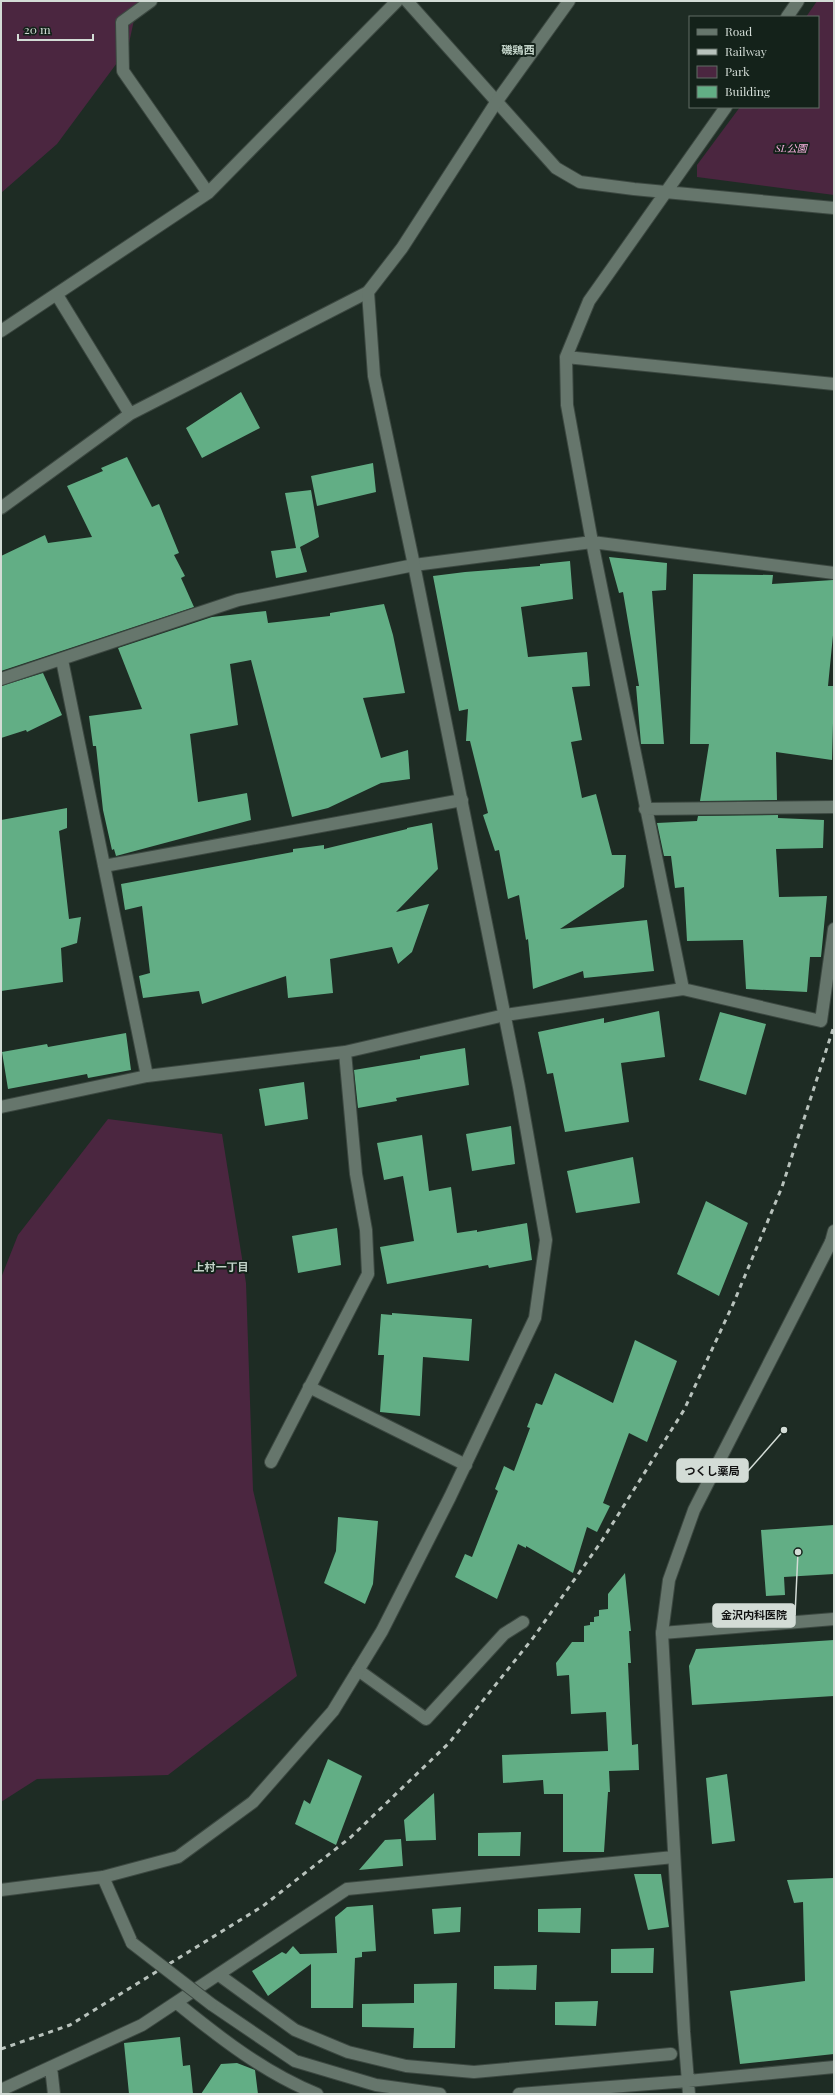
<svg xmlns="http://www.w3.org/2000/svg" width="835" height="2095" viewBox="0 0 835 2095" font-family="'Playfair Display','Noto Sans JP',serif">
<style>
.green{fill:#4b2640}
.building{fill:#62ae85}
.lines{fill:none;stroke-linecap:round;stroke-linejoin:round}
.street-casing{stroke:#3c4841;stroke-width:14}
.secondary-casing{stroke:#3c4841;stroke-width:14}
.street{stroke:#66766c;stroke-width:12}
.secondary{stroke:#66766c;stroke-width:12}
.rail{stroke:#b8c2bc;stroke-width:3;stroke-dasharray:5 5;stroke-linecap:butt}
.secondary-bridge-casing{stroke:#3c4841;stroke-width:14;stroke-linecap:butt}
.secondary-bridge{stroke:#66766c;stroke-width:12}
.labels{text-anchor:middle;stroke-width:4;stroke-linejoin:round;paint-order:stroke}
.park-label{font-size:10px;font-style:italic;fill:#fbb3e2;stroke:#14221a}
.neighbourhood-label{font-size:11px;font-weight:bold;fill:#c2d3c8;stroke:#14221a}
.leader{fill:none;stroke:#d3dcd6;stroke-width:1.5}
.callout-dot{fill:#d3dcd6;stroke:#14221a;stroke-width:1.5}
.callout{fill:#d3dcd6;stroke:#d3dcd6;stroke-width:1.5}
.callout-label{font-size:11px;text-anchor:middle;font-weight:bold;fill:#111}
</style>
<rect width="100%" height="100%" fill="#1e2c24"/>
<path class="green" d="M 1,1 L 138,1 L 128,48 L 57,144 L 1,193 Z
M 817,1 L 834,1 L 834,195 L 697,177 L 697,165 L 740,107 L 818,107 L 818,17 L 806,17 Z
M 108,1119 L 222,1134 L 246,1283 L 253,1490 L 297,1676 L 168,1775 L 37,1779 L 1,1802 L 1,1278 L 18,1235 Z"/>
<path class="building" d="M 241,392 L 260,428 L 202,458 L 186,428 Z
M 127,457 L 152,507 L 159,504 L 179,553 L 174,555 L 185,576 L 181,578 L 194,607 L 1,671 L 1,556 L 45,535 L 48,543 L 92,537 L 67,486 L 103,471 L 101,468 Z
M 373,463 L 376,492 L 317,506 L 311,476 Z
M 311,490 L 319,537 L 300,547 L 307,572 L 276,578 L 271,551 L 296,548 L 285,493 Z
M 609,557 L 667,563 L 666,590 L 652,591 L 664,744 L 641,744 L 636,686 L 639,686 L 623,592 L 619,593 Z
M 570,561 L 573,599 L 521,607 L 528,657 L 587,652 L 590,686 L 572,687 L 582,740 L 571,742 L 582,798 L 596,794 L 612,855 L 626,855 L 624,887 L 560,929 L 647,920 L 654,971 L 584,978 L 583,971 L 533,989 L 528,939 L 526,940 L 519,895 L 508,899 L 499,850 L 495,851 L 483,815 L 488,813 L 470,741 L 466,741 L 468,709 L 459,711 L 433,576 L 465,572 L 540,566 L 540,564 Z
M 693,574 L 773,575 L 772,584 L 833,580 L 834,625 L 828,686 L 834,686 L 832,760 L 776,752 L 777,800 L 700,801 L 709,744 L 690,744 Z
M 384,604 L 393,635 L 405,693 L 363,698 L 381,758 L 408,750 L 410,779 L 381,783 L 328,808 L 292,817 L 251,660 L 230,664 L 238,725 L 190,734 L 198,802 L 247,793 L 251,820 L 116,856 L 114,849 L 112,850 L 103,810 L 96,746 L 93,746 L 89,716 L 142,709 L 118,648 L 212,617 L 266,611 L 268,623 L 330,616 L 330,613 Z
M 43,673 L 62,715 L 27,732 L 26,730 L 1,738 L 1,686 Z
M 67,808 L 67,828 L 59,831 L 69,919 L 81,917 L 77,943 L 61,948 L 63,982 L 1,991 L 1,820 Z
M 778,815 L 778,818 L 824,820 L 823,848 L 776,849 L 779,897 L 827,896 L 821,957 L 810,957 L 807,992 L 746,989 L 743,940 L 687,941 L 684,887 L 675,888 L 671,856 L 664,856 L 657,823 L 697,821 L 698,816 Z
M 432,823 L 438,869 L 396,912 L 429,904 L 412,952 L 398,964 L 392,947 L 330,959 L 333,993 L 288,998 L 286,976 L 202,1004 L 199,991 L 143,998 L 139,976 L 150,973 L 142,906 L 125,910 L 121,884 L 293,852 L 293,849 L 324,845 L 324,849 L 407,829 L 407,828 Z
M 659,1011 L 665,1057 L 621,1063 L 629,1122 L 565,1132 L 553,1073 L 547,1074 L 538,1032 L 604,1018 L 604,1023 Z
M 720,1012 L 766,1024 L 746,1095 L 699,1080 Z
M 126,1033 L 131,1070 L 88,1078 L 87,1074 L 8,1089 L 2,1052 L 47,1044 L 48,1047 Z
M 465,1048 L 469,1085 L 396,1098 L 397,1101 L 358,1108 L 354,1070 L 420,1059 L 420,1056 Z
M 304,1082 L 308,1119 L 265,1126 L 259,1089 Z
M 511,1126 L 515,1164 L 472,1171 L 466,1134 Z
M 422,1135 L 429,1191 L 451,1187 L 457,1233 L 477,1230 L 477,1232 L 527,1223 L 532,1260 L 489,1268 L 488,1265 L 387,1284 L 380,1247 L 414,1241 L 403,1176 L 384,1180 L 377,1143 Z
M 633,1157 L 640,1203 L 576,1213 L 567,1171 Z
M 706,1201 L 748,1223 L 719,1296 L 677,1274 Z
M 337,1228 L 341,1265 L 298,1273 L 292,1236 Z
M 392,1313 L 472,1319 L 469,1361 L 423,1357 L 420,1416 L 380,1412 L 384,1355 L 378,1355 L 381,1314 L 392,1315 Z
M 635,1340 L 677,1361 L 647,1442 L 629,1433 L 603,1503 L 610,1506 L 597,1532 L 587,1527 L 573,1573 L 526,1546 L 526,1548 L 518,1544 L 497,1599 L 455,1577 L 465,1554 L 472,1557 L 498,1491 L 495,1489 L 504,1466 L 514,1471 L 530,1428 L 527,1427 L 536,1403 L 542,1405 L 555,1373 L 613,1403 Z
M 338,1517 L 378,1521 L 373,1584 L 365,1604 L 324,1583 L 336,1551 Z
M 834,1525 L 834,1574 L 784,1577 L 785,1595 L 766,1596 L 761,1530 Z
M 625,1573 L 631,1631 L 629,1631 L 631,1663 L 628,1663 L 632,1745 L 638,1744 L 639,1770 L 609,1771 L 610,1792 L 608,1792 L 604,1852 L 563,1852 L 563,1794 L 544,1794 L 543,1780 L 503,1783 L 502,1755 L 608,1751 L 606,1712 L 571,1714 L 569,1675 L 557,1676 L 556,1663 L 572,1642 L 584,1642 L 584,1626 L 590,1625 L 590,1622 L 594,1622 L 594,1617 L 599,1616 L 599,1610 L 608,1609 L 608,1594 Z
M 834,1640 L 834,1696 L 692,1705 L 689,1666 L 696,1649 Z
M 328,1759 L 362,1776 L 336,1845 L 295,1824 L 304,1800 L 310,1804 Z
M 727,1774 L 735,1841 L 712,1844 L 706,1778 Z
M 434,1793 L 436,1840 L 406,1841 L 404,1820 Z
M 521,1832 L 520,1856 L 478,1856 L 478,1833 Z
M 401,1839 L 403,1866 L 359,1870 L 385,1840 Z
M 634,1874 L 661,1874 L 669,1927 L 648,1930 Z
M 834,1878 L 834,2054 L 740,2064 L 730,1991 L 805,1981 L 803,1902 L 794,1903 L 787,1880 Z
M 373,1905 L 376,1951 L 362,1952 L 362,1957 L 355,1958 L 353,2008 L 311,2008 L 311,1964 L 268,1996 L 252,1971 L 282,1952 L 286,1954 L 293,1946 L 300,1954 L 337,1953 L 335,1917 L 347,1907 Z
M 461,1907 L 460,1932 L 434,1934 L 432,1909 Z
M 581,1908 L 580,1933 L 538,1932 L 538,1909 Z
M 654,1948 L 653,1973 L 611,1973 L 611,1949 Z
M 537,1965 L 536,1990 L 494,1989 L 494,1966 Z
M 457,1983 L 455,2048 L 413,2048 L 414,2028 L 362,2027 L 362,2004 L 414,2003 L 414,1984 Z
M 598,2001 L 596,2026 L 555,2025 L 555,2002 Z
M 180,2037 L 183,2066 L 190,2065 L 193,2094 L 129,2094 L 124,2043 Z
M 237,2063 L 255,2070 L 258,2094 L 201,2094 L 221,2064 Z"/>
<g class="lines">
<g class="street-casing">
<path id="street" d="M 151,1 L 122,22 L 123,71 L 208,193
M 407,1 L 556,168 L 580,182 L 634,189 L 834,208
M 787,17 L 798,1
M 57,295 L 130,414
M 1,331 L 208,193 L 397,1
M 566,357 L 834,384
M 1,508 L 130,414 L 368,292
M 62,660 L 147,1076
M 1,679 L 238,600 L 414,565 L 592,542 L 834,573
M 645,809 L 834,807
M 104,866 L 462,800
M 683,989 L 592,542 L 567,405 L 566,357 L 589,301 L 726,107
M 1,1107 L 147,1076 L 345,1052 L 505,1015 L 683,989 L 821,1021 L 834,929
M 831,1242 L 834,1231
M 309,1387 L 466,1465
M 271,1462 L 368,1274 L 366,1230 L 356,1174 L 345,1052
M 662,1633 L 834,1619
M 358,1670 L 426,1719 L 504,1634 L 523,1622
M 219,1975 L 295,2030 L 348,2052 L 406,2066 L 474,2072 L 671,2054
M 177,2003 C 220,2038 265,2073 317,2094
M 51,2067 L 54,2094
M 1,2090 L 142,2025 L 347,1889 L 674,1857"/>
</g>
<g class="secondary-casing">
<path id="secondary" d="M 103,1877 L 132,1943
M 1,1890 L 103,1877 L 178,1857 L 253,1802 L 333,1711 L 382,1631 L 450,1497 L 535,1318 L 546,1240 L 519,1087 L 414,565 L 374,376 L 368,292 L 402,248 L 497,101 L 569,1
M 211,2004 L 295,2061 L 376,2085 L 440,2094
M 519,2094 L 688,2081 L 834,2067
M 689,2094 L 684,2032 L 662,1633 L 669,1580 L 694,1510 L 831,1242 L 834,1242"/>
</g>
<use href="#street" class="street"/>
<use href="#secondary" class="secondary"/>
<path class="rail" d="M 1,2049 L 70,2025 L 263,1906 L 351,1837 L 449,1743 L 533,1638 L 601,1542 L 684,1410 L 734,1302 L 782,1187 L 834,1026"/>
<g class="secondary-bridge-casing">
<path id="secondary-bridge" d="M 132,1943 L 211,2004"/>
</g>
<use href="#secondary-bridge" class="secondary-bridge"/>
</g>
<g class="labels">
<g class="park-label">
<text x="791" y="152">SL公園</text>
</g>
<g class="neighbourhood-label">
<text x="518" y="54">磯鶏西</text>
<text x="221" y="1271">上村一丁目</text>
</g>
</g>
<path class="leader" d="M784 1430L748 1471M798 1552L795 1615"/>
<g class="callout-dot">
<circle cx="784" cy="1430" r="4"/>
<circle cx="798" cy="1552" r="4"/>
</g>
<g class="callout">
<rect x="677" y="1459" width="71" height="23" rx="4"/>
<rect x="713" y="1604" width="82" height="23" rx="4"/>
</g>
<g class="callout-label">
<text x="712" y="1475">つくし薬局</text>
<text x="754" y="1619">金沢内科医院</text>
</g>
<rect width="835" height="2095" fill="none" stroke="#d3dcd6" stroke-width="4"/>
<rect x="689" y="16" width="130" height="92" fill="#14221a" stroke="#606c65"/>
<rect x="697" y="29" width="20" height="6" fill="#66766c" stroke="#606c65"/>
<text x="725" y="36" font-size="12" fill="#d3dcd6">Road</text>
<rect x="697" y="49" width="20" height="6" fill="#b8c2bc" stroke="#606c65"/>
<text x="725" y="56" font-size="12" fill="#d3dcd6">Railway</text>
<rect x="697" y="66" width="20" height="12" fill="#4b2640" stroke="#606c65"/>
<text x="725" y="76" font-size="12" fill="#d3dcd6">Park</text>
<rect x="697" y="86" width="20" height="12" fill="#62ae85" stroke="#606c65"/>
<text x="725" y="96" font-size="12" fill="#d3dcd6">Building</text>
<path d="M18 34v6h75v-6" fill="none" stroke="#d3dcd6" stroke-width="2"/>
<text x="24" y="34" font-size="12" fill="#d3dcd6" stroke="#14221a" stroke-width="3" paint-order="stroke">20 m</text>
</svg>
